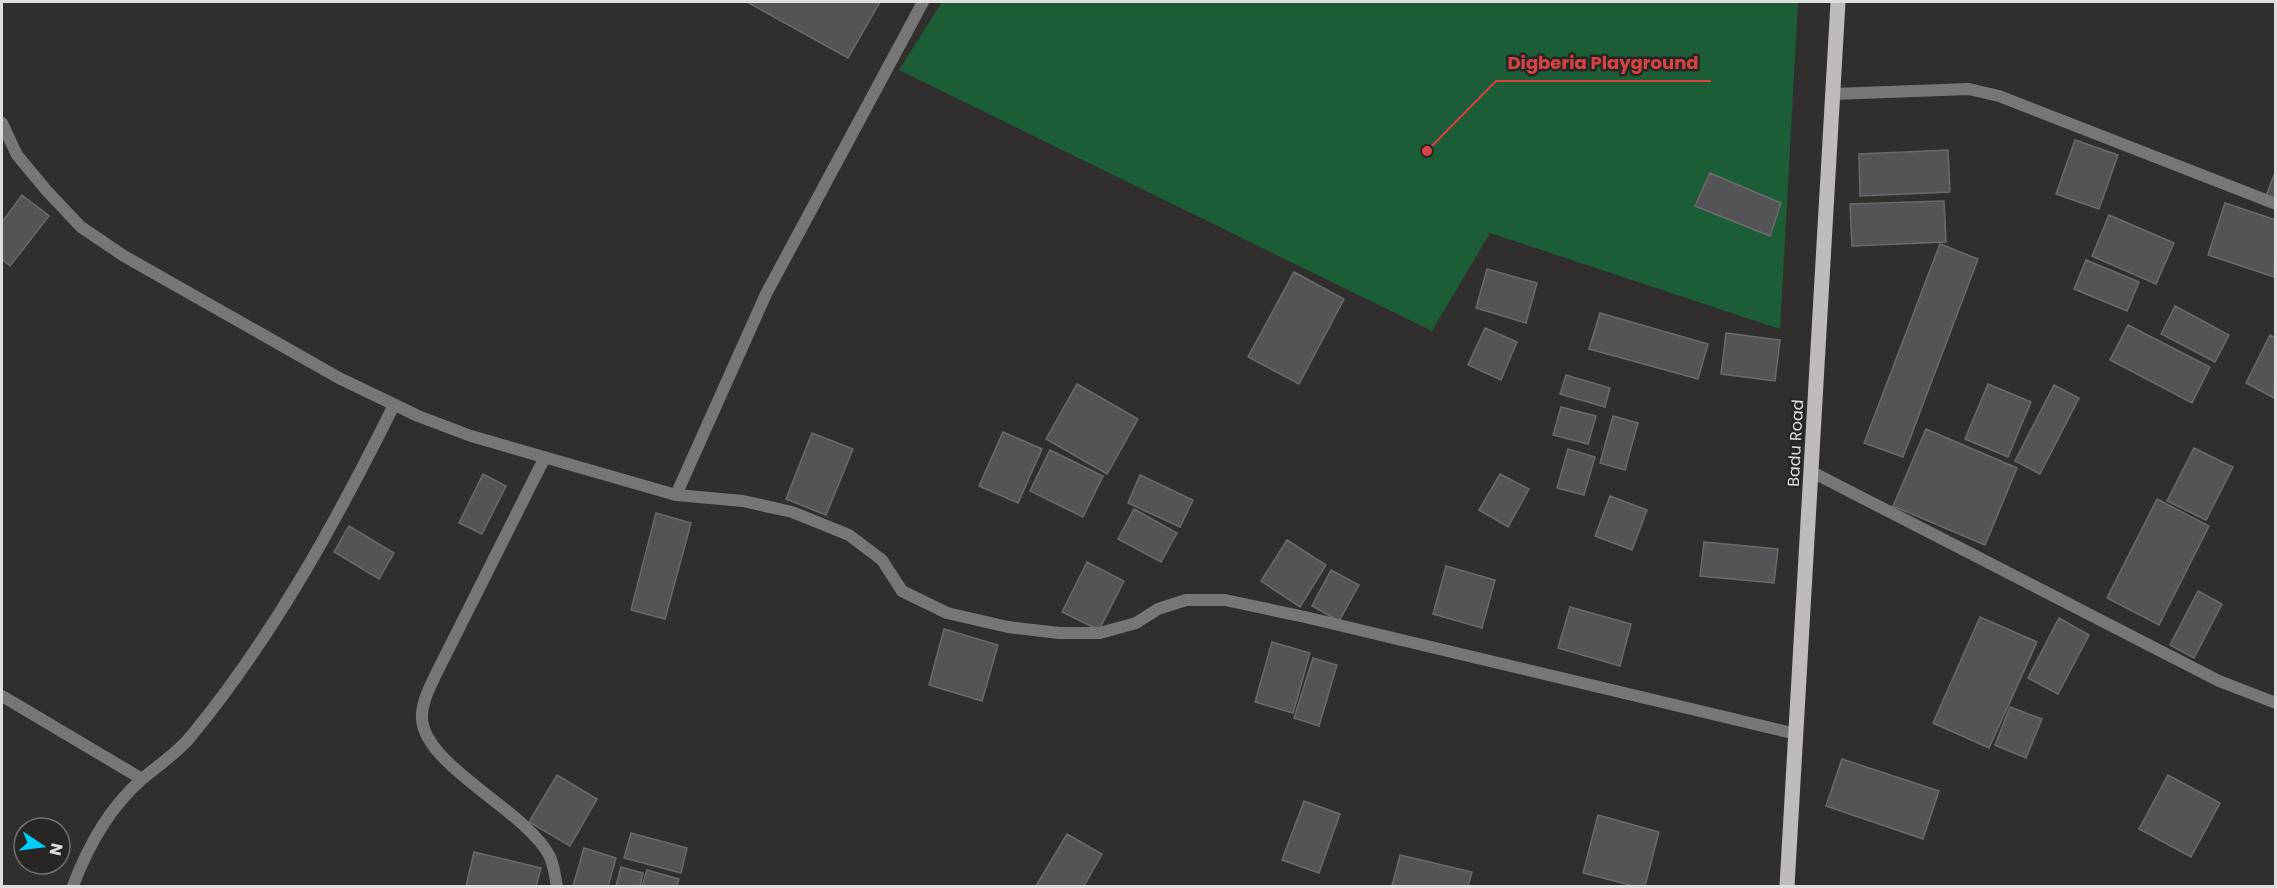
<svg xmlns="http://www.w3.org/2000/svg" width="2277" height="888" viewBox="0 0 2277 888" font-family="Poppins,sans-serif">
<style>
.green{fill:#1c5d37}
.building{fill:#545456;stroke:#6a6a6c;stroke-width:1.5}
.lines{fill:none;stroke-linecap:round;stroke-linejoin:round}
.service{stroke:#777675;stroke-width:12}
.minor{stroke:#777675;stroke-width:12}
.tertiary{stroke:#777675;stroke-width:12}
.primary{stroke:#bebbba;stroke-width:15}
.labels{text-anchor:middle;stroke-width:5;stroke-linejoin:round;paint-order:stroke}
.street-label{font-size:16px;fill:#dfdedc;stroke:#272624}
.leader{fill:none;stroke:#d74343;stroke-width:2}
.callout-dot{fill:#d74343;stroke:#272624;stroke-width:2}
.callout-label{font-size:18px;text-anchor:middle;font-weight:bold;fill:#d74343;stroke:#272624;stroke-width:5;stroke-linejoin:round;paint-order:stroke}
</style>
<rect width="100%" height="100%" fill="#312f2d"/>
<path class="green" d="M 942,2 L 1798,2 L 1780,329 L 1490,233 L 1432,331 L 899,70 Z"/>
<path class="building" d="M 747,2 L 880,2 L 848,58 Z
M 2075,140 L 2118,155 L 2099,209 L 2056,194 Z
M 1948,150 L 1950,192 L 1860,196 L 1859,154 Z
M 2276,170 L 2276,200 L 2266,196 Z
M 1710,173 L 1781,203 L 1770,236 L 1695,206 Z
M 22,195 L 49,216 L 10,266 L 2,259 L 2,222 Z
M 1944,201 L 1946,242 L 1852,246 L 1850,204 Z
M 2225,203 L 2276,220 L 2274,277 L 2208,255 Z
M 2109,215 L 2174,243 L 2156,284 L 2092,256 Z
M 1940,244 L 1978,259 L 1903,457 L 1864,443 Z
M 2086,260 L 2139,282 L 2127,311 L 2074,289 Z
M 1487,269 L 1537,283 L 1526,323 L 1476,308 Z
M 1294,272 L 1344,299 L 1299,384 L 1248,357 Z
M 2175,306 L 2229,335 L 2215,362 L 2161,334 Z
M 1600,313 L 1708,344 L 1698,379 L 1589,349 Z
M 2128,325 L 2210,367 L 2192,403 L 2110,360 Z
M 1485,328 L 1517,342 L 1501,380 L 1468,365 Z
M 1726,333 L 1780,340 L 1775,381 L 1721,374 Z
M 2270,335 L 2276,338 L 2274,398 L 2246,383 Z
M 1566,375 L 1610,388 L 1605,407 L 1560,394 Z
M 1077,384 L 1138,419 L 1107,474 L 1046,439 Z
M 1988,384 L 2031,402 L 2008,457 L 1965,439 Z
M 2054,385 L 2079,398 L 2040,474 L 2015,461 Z
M 1561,407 L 1596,416 L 1588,444 L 1553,435 Z
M 1613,416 L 1638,423 L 1625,470 L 1600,463 Z
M 1926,429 L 2017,468 L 1985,545 L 1893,506 Z
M 1003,432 L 1042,449 L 1018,503 L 979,486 Z
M 812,433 L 853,449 L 826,515 L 786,499 Z
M 2194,448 L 2233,467 L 2206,520 L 2167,501 Z
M 1568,449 L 1595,457 L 1584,495 L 1557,488 Z
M 1050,450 L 1103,476 L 1083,517 L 1030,491 Z
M 483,474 L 506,486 L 482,534 L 459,523 Z
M 1500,474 L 1529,489 L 1508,527 L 1479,510 Z
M 1140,475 L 1193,500 L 1180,527 L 1128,503 Z
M 1610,496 L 1647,510 L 1632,550 L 1595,536 Z
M 2157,499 L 2209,526 L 2159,625 L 2107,598 Z
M 1134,509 L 1177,533 L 1161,562 L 1118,539 Z
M 656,513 L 691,523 L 665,619 L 631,610 Z
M 349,526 L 394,553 L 379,579 L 334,552 Z
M 1287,540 L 1326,565 L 1300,607 L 1261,581 Z
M 1704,542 L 1778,549 L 1774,583 L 1700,576 Z
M 1087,562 L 1124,581 L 1099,630 L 1062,612 Z
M 1446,566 L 1495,580 L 1482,628 L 1433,614 Z
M 1331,570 L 1359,585 L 1339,621 L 1312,606 Z
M 2198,591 L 2222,604 L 2194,658 L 2170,645 Z
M 1570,607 L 1631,624 L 1620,666 L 1558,648 Z
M 1980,617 L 2037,642 L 1989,748 L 1933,723 Z
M 2059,618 L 2089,635 L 2058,694 L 2028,678 Z
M 944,629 L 998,645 L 982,701 L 929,685 Z
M 1272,642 L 1310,653 L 1293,713 L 1255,702 Z
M 1313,658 L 1337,665 L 1319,726 L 1294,718 Z
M 2010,707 L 2042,719 L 2026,758 L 1995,745 Z
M 1842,759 L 1939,791 L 1923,839 L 1826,806 Z
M 557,775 L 597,799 L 570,846 L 529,822 Z
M 2168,775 L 2220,803 L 2191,857 L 2139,829 Z
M 1304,801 L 1340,814 L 1319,873 L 1282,860 Z
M 1598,815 L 1659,832 L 1645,886 L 1634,886 L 1583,873 Z
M 631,833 L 687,848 L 681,873 L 624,858 Z
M 1067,834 L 1102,854 L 1084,886 L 1036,886 Z
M 584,848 L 616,858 L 608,886 L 573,886 Z
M 474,852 L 541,868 L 536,886 L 466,886 Z
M 1400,855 L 1472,872 L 1468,886 L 1392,886 Z
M 621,867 L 643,873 L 640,886 L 616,886 Z
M 647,870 L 679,879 L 677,886 L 642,886 Z"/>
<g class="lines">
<path class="service" d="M 676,495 L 766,294 L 923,2"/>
<path class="minor" d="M 1833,94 L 1969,89 L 1999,96 L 2276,204
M 2,123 L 17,155 L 47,191 L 81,227 L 124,256 L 339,378 L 418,416 L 471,436 L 676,495 L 743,501 L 792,512 L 849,535 L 882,560 L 902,591 L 947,613 L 1008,627 L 1059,633 L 1100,633 L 1136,623 L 1158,609 L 1186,600 L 1225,600 L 1305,617 L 1796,734
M 545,457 L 435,676 C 429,689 421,704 422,719 C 425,766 525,810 549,855 C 554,864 555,877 557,886
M 2,696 L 142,779
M 73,886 C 88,846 108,809 141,780 C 158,765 178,753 192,735 C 274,635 337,520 394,405"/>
<path class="tertiary" d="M 1812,472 L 2219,681 L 2276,703"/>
<path class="primary" d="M 1787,886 L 1838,2"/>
</g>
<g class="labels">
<g class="street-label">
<text transform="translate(1795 443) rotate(-87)" y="6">Badu Road</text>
</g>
</g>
<path class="leader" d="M1427 151L1496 81H1711"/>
<circle class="callout-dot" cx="1427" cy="151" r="6"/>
<g class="callout-label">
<text x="1603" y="69">Digberia Playground</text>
</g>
<rect width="2277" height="888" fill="none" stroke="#dfdedc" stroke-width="6"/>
<g transform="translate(42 846) rotate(103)"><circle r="28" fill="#272624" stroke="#71706e" stroke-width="1.5"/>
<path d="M0-4.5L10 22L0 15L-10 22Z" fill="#01cbf9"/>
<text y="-9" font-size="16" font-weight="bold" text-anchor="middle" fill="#dfdedc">N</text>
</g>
</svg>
